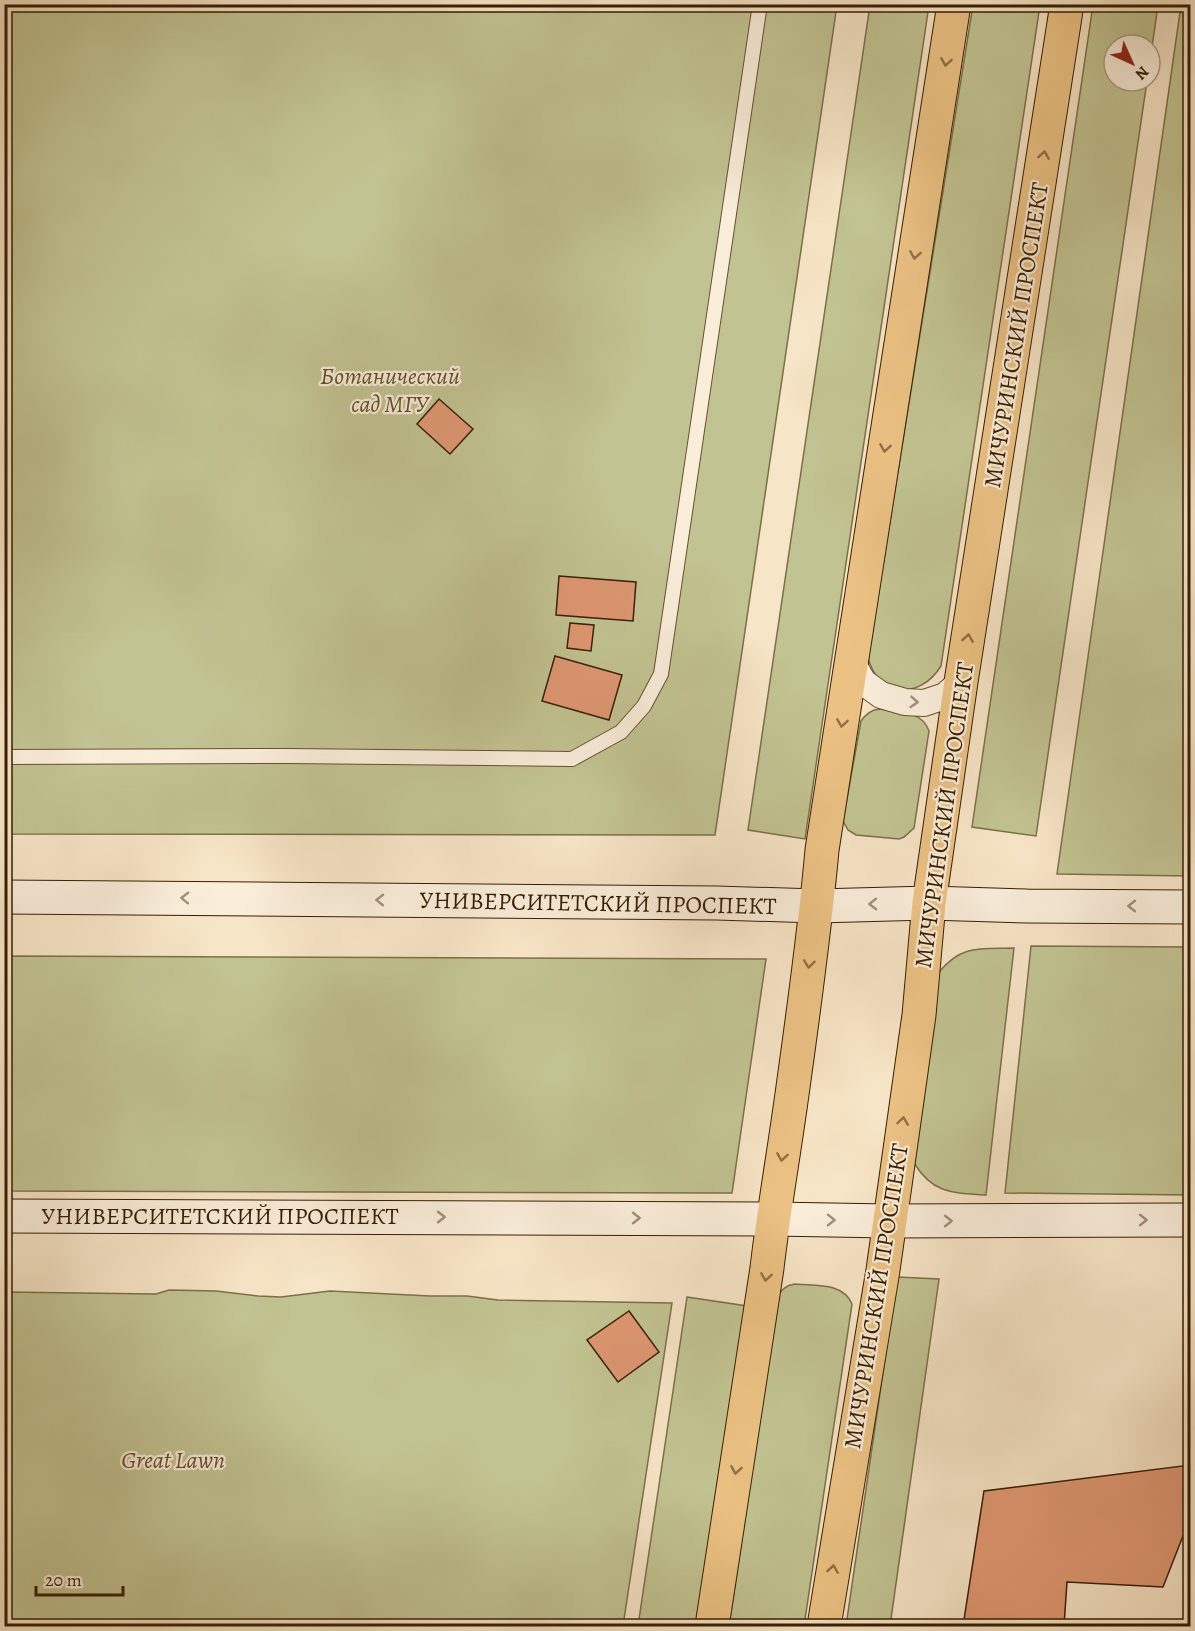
<svg xmlns="http://www.w3.org/2000/svg" width="1195" height="1631" viewBox="0 0 1195 1631" font-family="Alegreya,serif">
<style>
.green{fill:#c2c392;stroke:#7c7049;stroke-width:1.5}
.building{fill:#df9873;stroke:#361e00;stroke-width:1.5}
.lines{fill:none;stroke-linecap:round;stroke-linejoin:round}
.lane-casing{stroke:#665032;stroke-width:16}
.street-casing{stroke:#665032;stroke-width:28}
.secondary-casing{stroke:#361e00;stroke-width:35}
.primary-casing{stroke:#361e00;stroke-width:35}
.lane{stroke:#faeedb;stroke-width:14}
.street{stroke:#faeedb;stroke-width:26}
.secondary{stroke:#faeedb;stroke-width:33}
.primary{stroke:#ecc284;stroke-width:33}
.oneway{stroke:#917042}
.oneway2{stroke:#a29078}
.labels{text-anchor:middle;stroke-width:4.5;stroke-linejoin:round;paint-order:stroke}
.street-label{font-size:24px;fill:#361e00;stroke:#faeedb}
.park-label{font-size:24px;font-style:italic;fill:#60502c;stroke:#faeedb}
</style>
<rect width="100%" height="100%" fill="#f7e5c7"/>
<filter id="stains"><feTurbulence type="fractalNoise" baseFrequency=".00333" numOctaves="4"/><feColorMatrix values="0 0 0 0 .2 0 0 0 0 .09 0 0 0 0 .02 0 0 0 .5 -.17"/></filter>
<radialGradient id="worn" r=".72"><stop offset=".6" stop-color="#630" stop-opacity="0"/><stop offset="1" stop-color="#630" stop-opacity=".3"/></radialGradient>
<path class="green" d="M 4,5 L 837,5 L 715,835 L 5,834 Z
M 870,5 L 929,5 L 805,839 L 748,830 Z
M 973,5 L 1040,5 L 941,666 C 920,700 879,698 868,658 Z
M 1093,5 L 1158,5 L 1150,61 L 1150,45 L 1114,45 L 1114,81 L 1147,81 L 1036,836 L 972,827 Z
M 1181,5 L 1190,5 L 1190,876 L 1057,874 Z
M 879,709 C 897,712 922,710 929,731 L 914,828 L 904,837 L 899,839 L 856,835 L 848,830 L 843,821 L 861,721 C 865,715 871,710 879,709 Z
M 1031,946 L 1190,947 L 1190,1195 L 1005,1193 Z
M 1014,948 L 986,1195 C 953,1193 933,1194 914,1163 L 939,972 C 962,944 981,949 1014,948 Z
M 5,956 L 766,959 L 732,1193 L 5,1191 Z
M 897,1277 L 939,1279 L 890,1626 L 846,1626 Z
M 795,1284 C 815,1286 843,1282 852,1304 L 804,1626 L 729,1626 L 778,1296 C 782,1288 787,1285 795,1284 Z
M 169,1290 L 216,1291 L 258,1296 L 281,1297 L 330,1291 L 430,1296 L 467,1296 L 498,1300 L 672,1303 L 623,1626 L 5,1626 L 5,1292 L 156,1294 Z
M 687,1297 L 747,1306 L 698,1626 L 638,1626 Z"/>
<path class="building" d="M 439,399 L 473,429 L 450,454 L 417,424 Z
M 559,576 L 636,582 L 633,621 L 556,615 Z
M 570,623 L 594,625 L 591,651 L 567,648 Z
M 555,656 L 622,675 L 609,720 L 542,701 Z
M 629,1311 L 659,1352 L 618,1382 L 587,1340 Z
M 1190,1465 L 1190,1518 L 1163,1587 L 1067,1582 L 1064,1626 L 963,1626 L 984,1491 Z"/>
<g class="lines">
<g class="lane-casing">
<path id="lane" d="M 4,757 L 287,756 L 572,759 L 621,732 L 644,706 L 661,674 L 760,4"/>
</g>
<g class="street-casing">
<path id="street" d="M 851,661 L 863,682 L 881,695 L 905,702 L 924,703 L 945,696 L 961,682"/>
</g>
<g class="secondary-casing">
<path id="secondary" d="M 4,897 L 716,903 L 817,906 L 929,903 L 1027,906 L 1190,907
M 4,1216 L 773,1219 L 889,1221 L 1190,1220"/>
</g>
<g class="primary-casing">
<path id="primary" d="M 712,1626 L 767,1268 C 774,1208 785,1147 793,1087 C 804,1008 815,929 822,850 L 954,4
M 824,1626 L 883,1270 L 919,1015 L 929,903 L 961,682 L 1067,4"/>
</g>
<use href="#lane" class="lane"/>
<use href="#street" class="street"/>
<use href="#secondary" class="secondary"/>
<use href="#primary" class="primary"/>
</g>
<defs><path id="oneway-chevron" d="M-2-3.5L2.5 0L-2 3.5" fill="none" stroke-width="1.6" stroke-linecap="round" stroke-linejoin="round" transform="scale(1.5)"/></defs>
<g class="oneway">
<use href="#oneway-chevron" transform="translate(946 62) rotate(99)"/>
<use href="#oneway-chevron" transform="translate(1044 155) rotate(-81)"/>
<use href="#oneway-chevron" transform="translate(915 255) rotate(99)"/>
<use href="#oneway-chevron" transform="translate(885 448) rotate(99)"/>
<use href="#oneway-chevron" transform="translate(968 638) rotate(-81)"/>
<use href="#oneway-chevron" transform="translate(842 723) rotate(99)"/>
<use href="#oneway-chevron" transform="translate(809 964) rotate(97)"/>
<use href="#oneway-chevron" transform="translate(903 1121) rotate(-82)"/>
<use href="#oneway-chevron" transform="translate(782 1157) rotate(99)"/>
<use href="#oneway-chevron" transform="translate(766 1277) rotate(99)"/>
<use href="#oneway-chevron" transform="translate(736 1470) rotate(99)"/>
<use href="#oneway-chevron" transform="translate(833 1569) rotate(-81)"/>
</g>
<g class="oneway2">
<use href="#oneway-chevron" transform="translate(914 702) rotate(4)"/>
<use href="#oneway-chevron" transform="translate(185 898) rotate(-179)"/>
<use href="#oneway-chevron" transform="translate(380 900) rotate(-179)"/>
<use href="#oneway-chevron" transform="translate(873 904) rotate(179)"/>
<use href="#oneway-chevron" transform="translate(1132 906) rotate(-180)"/>
<use href="#oneway-chevron" transform="translate(441 1217)"/>
<use href="#oneway-chevron" transform="translate(636 1218)"/>
<use href="#oneway-chevron" transform="translate(831 1220) rotate(1)"/>
<use href="#oneway-chevron" transform="translate(1143 1220)"/>
<use href="#oneway-chevron" transform="translate(948 1221)"/>
</g>
<g class="labels">
<g class="street-label">
<text transform="translate(1016 335) rotate(-81)" y="8">МИЧУРИНСКИЙ ПРОСПЕКТ</text>
<text transform="translate(944 815) rotate(-82)" y="8">МИЧУРИНСКИЙ ПРОСПЕКТ</text>
<text transform="translate(598 903) rotate(1)" y="8">УНИВЕРСИТЕТСКИЙ ПРОСПЕКТ</text>
<text x="220" y="1224">УНИВЕРСИТЕТСКИЙ ПРОСПЕКТ</text>
<text transform="translate(876 1296) rotate(-81)" y="8">МИЧУРИНСКИЙ ПРОСПЕКТ</text>
</g>
<g class="park-label">
<text x="390" y="384">Ботанический<tspan x="390" dy="28">сад МГУ</tspan></text>
<text x="173" y="1468">Great Lawn</text>
</g>
</g>
<rect width="1195" height="1631" fill="none" stroke="#f7e5c7" stroke-width="24"/>
<rect x="6" y="6" width="1183" height="1619" fill="none" stroke="#361e00" stroke-width="3"/>
<rect x="12" y="12" width="1171" height="1607" fill="none" stroke="#361e00" stroke-width="1.5"/>
<g transform="translate(1132 63) rotate(135)"><circle r="28" fill="#faeedb" stroke="#ac9b83" stroke-width="1.5"/>
<path d="M0-4.5L10 22L0 15L-10 22Z" fill="#8f2418"/>
<text y="-9" font-size="16" font-weight="bold" text-anchor="middle" fill="#361e00">N</text>
</g>
<path d="M36 1586v9h87v-9" fill="none" stroke="#361e00" stroke-width="3"/>
<text x="45" y="1586" font-size="18" fill="#361e00" stroke="#faeedb" stroke-width="4.5" paint-order="stroke">20 m</text>
<rect width="100%" height="100%" filter="url(#stains)"/>
<rect width="100%" height="100%" fill="url(#worn)"/>
</svg>
